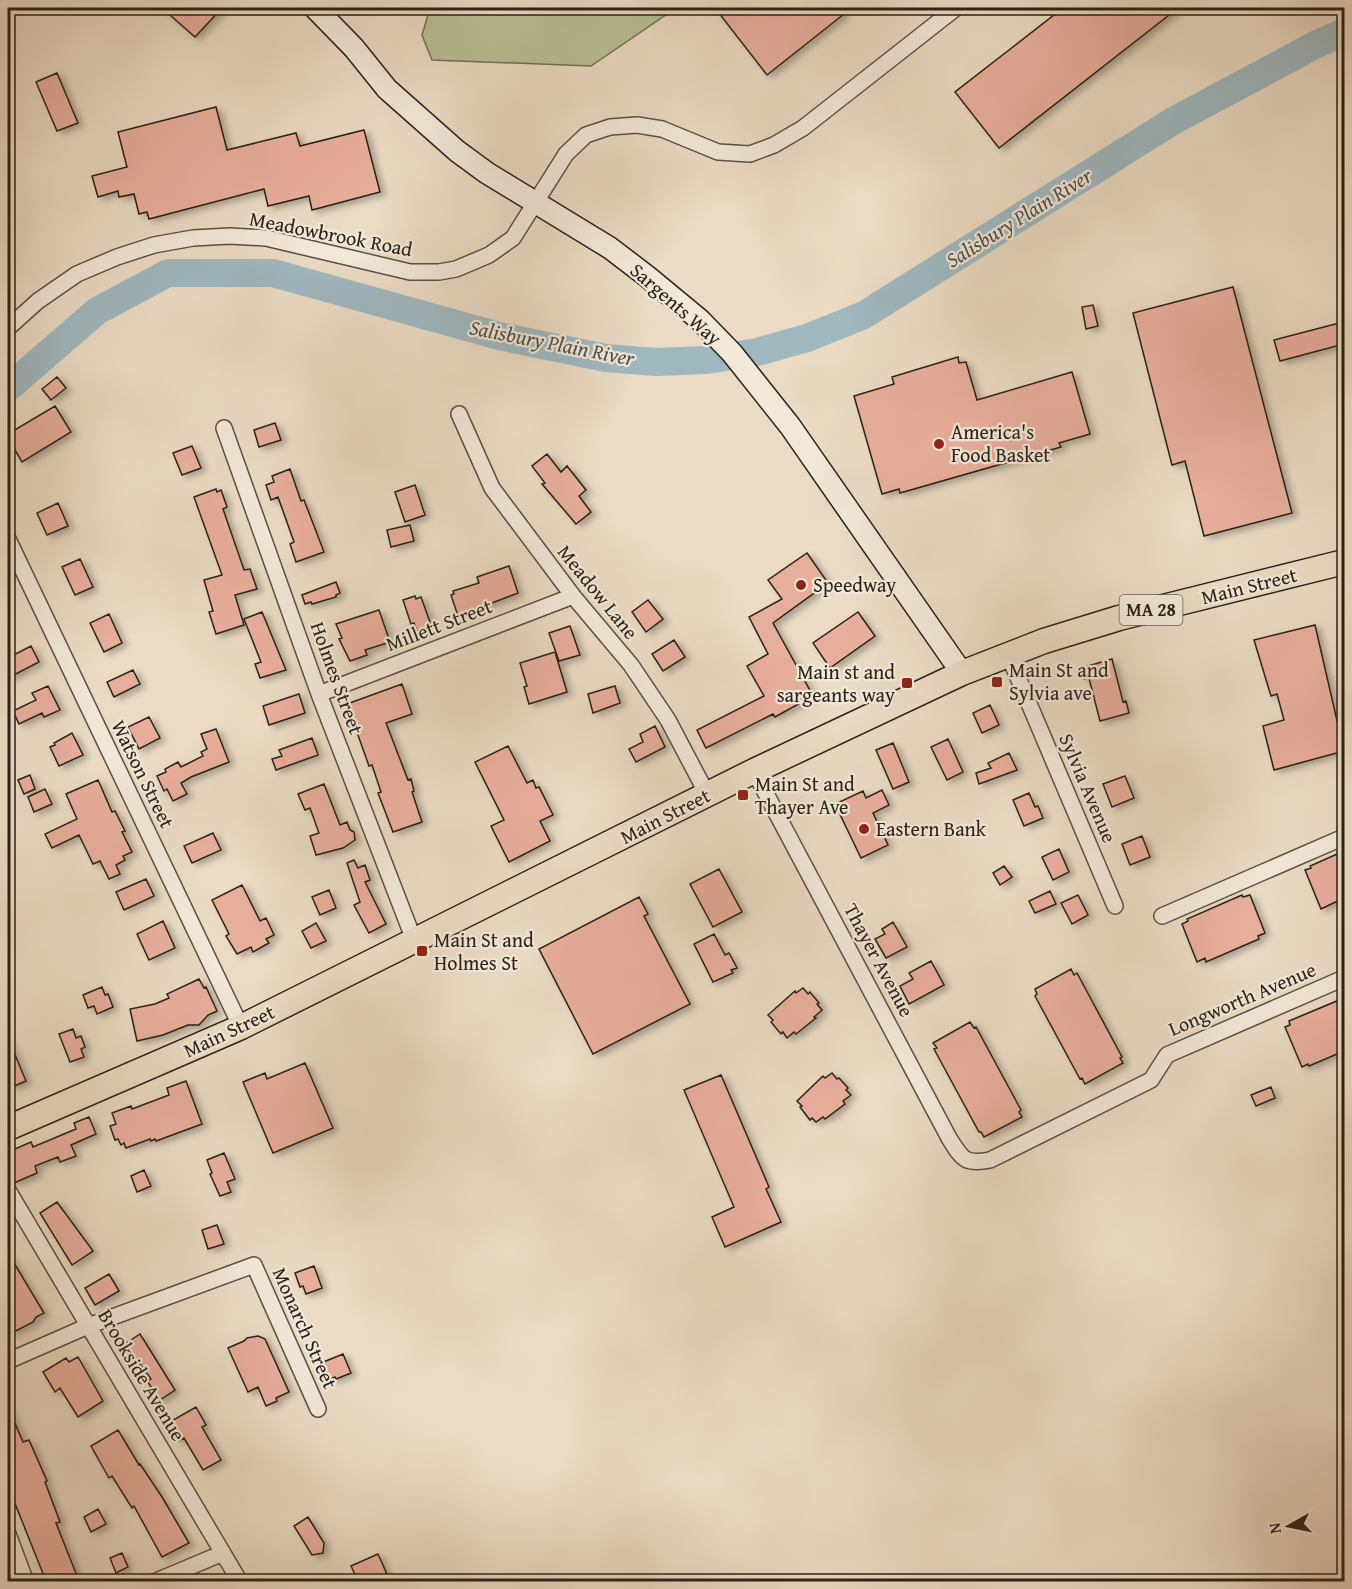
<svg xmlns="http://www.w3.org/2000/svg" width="1352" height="1589" viewBox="0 0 1352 1589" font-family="'Gentium Book Plus',serif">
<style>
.green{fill:#b8c094;stroke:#727055;stroke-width:1.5}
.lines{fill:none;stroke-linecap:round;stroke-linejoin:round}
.river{stroke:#9fb8c0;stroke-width:28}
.building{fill:#e8ae9c;stroke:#2b2016;stroke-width:1.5;filter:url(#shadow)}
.street-casing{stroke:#5b4f42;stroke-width:18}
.secondary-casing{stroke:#2b2016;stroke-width:24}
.primary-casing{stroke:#2b2016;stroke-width:27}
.street{stroke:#f2e8d9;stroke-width:15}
.secondary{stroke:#f2e8d9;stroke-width:21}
.primary{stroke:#ebdbc4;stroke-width:24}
.poi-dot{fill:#8f2418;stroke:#f2e8d9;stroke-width:2}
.labels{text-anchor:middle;stroke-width:4.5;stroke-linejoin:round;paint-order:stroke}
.shield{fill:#f2e8d9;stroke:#675c50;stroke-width:1.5}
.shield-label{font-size:18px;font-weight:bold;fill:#2b2016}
.street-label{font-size:20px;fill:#2b2016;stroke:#f2e8d9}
.poi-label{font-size:20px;fill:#2b2016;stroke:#f2e8d9;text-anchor:start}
.water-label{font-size:21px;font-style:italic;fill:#4e4e49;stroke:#f2e8d9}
</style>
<defs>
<filter id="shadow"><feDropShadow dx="5" dy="3" stdDeviation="3" flood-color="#0004"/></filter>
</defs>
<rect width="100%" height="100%" fill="#ebdbc4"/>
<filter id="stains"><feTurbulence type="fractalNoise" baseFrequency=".00333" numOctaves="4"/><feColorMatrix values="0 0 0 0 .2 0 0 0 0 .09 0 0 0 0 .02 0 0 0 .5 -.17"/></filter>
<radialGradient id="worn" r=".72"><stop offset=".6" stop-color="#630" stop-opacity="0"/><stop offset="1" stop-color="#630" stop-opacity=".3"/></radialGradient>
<path class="green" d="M 430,8 L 663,8 L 667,14 L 591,66 L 432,60 L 422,35 Z"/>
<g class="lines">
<path class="river" d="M 8,388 L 97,311 L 168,273 L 273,273 L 499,336 L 606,358 L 656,362 L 706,360 L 757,352 L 807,338 L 864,315 L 1173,121 L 1315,45 L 1344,32"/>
</g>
<path class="building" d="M 162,8 L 222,8 L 195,37 Z
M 715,8 L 839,8 L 844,14 L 767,75 Z
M 1063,8 L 1178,8 L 999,148 L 955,92 Z
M 57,73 L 78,123 L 57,131 L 36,82 Z
M 216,107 L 227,150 L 296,133 L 300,146 L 364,130 L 380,192 L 312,210 L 309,196 L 268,206 L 264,189 L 149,219 L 147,212 L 139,214 L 134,194 L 119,197 L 118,191 L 98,197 L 92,176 L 127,167 L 118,132 Z
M 1233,287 L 1292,513 L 1204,536 L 1185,461 L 1172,465 L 1133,313 Z
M 1093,305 L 1098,326 L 1086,329 L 1082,307 Z
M 1343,322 L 1344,344 L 1280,361 L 1274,340 Z
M 958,357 L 959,363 L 966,362 L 977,400 L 1072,372 L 1090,434 L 1059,443 L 1061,447 L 900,493 L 899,489 L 882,494 L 854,396 L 894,384 L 892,377 Z
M 57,377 L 66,388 L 51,400 L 42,389 Z
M 55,406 L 71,432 L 22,462 L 8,438 L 8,434 Z
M 275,423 L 281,440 L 259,447 L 254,430 Z
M 192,446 L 201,468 L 182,475 L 173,453 Z
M 547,454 L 561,472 L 567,466 L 586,490 L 579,496 L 591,512 L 576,524 L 542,484 L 545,483 L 532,466 Z
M 290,469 L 301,501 L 304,500 L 324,552 L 296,562 L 290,544 L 294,542 L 278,497 L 271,500 L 266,485 L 274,482 L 272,476 Z
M 415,485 L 425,515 L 405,522 L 395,492 Z
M 216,489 L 217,492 L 221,490 L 227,507 L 223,509 L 244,570 L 250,569 L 257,589 L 235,595 L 244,625 L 216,634 L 209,612 L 213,611 L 204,580 L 222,575 L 194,497 Z
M 58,503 L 68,526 L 47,535 L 37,513 Z
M 410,525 L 414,541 L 391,547 L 387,530 Z
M 807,553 L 828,583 L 773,623 L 813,696 L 775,717 L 773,714 L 706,748 L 697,730 L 764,696 L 747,666 L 768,654 L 749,617 L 782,599 L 768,580 Z
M 80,559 L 93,587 L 75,595 L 62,567 Z
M 509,566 L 518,593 L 458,616 L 451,595 L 454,594 L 453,591 L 479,583 L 477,577 Z
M 336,582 L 340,593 L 336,595 L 336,597 L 312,604 L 311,602 L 305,604 L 302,595 Z
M 415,596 L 416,599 L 421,597 L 431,625 L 417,631 L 414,623 L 411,624 L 403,600 Z
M 648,600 L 663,619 L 646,632 L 632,612 Z
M 379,610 L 390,642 L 365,650 L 367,655 L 350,661 L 339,639 L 342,638 L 336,624 Z
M 262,612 L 286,670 L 260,678 L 255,664 L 261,662 L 244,619 Z
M 858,612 L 875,636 L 830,668 L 813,643 Z
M 109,614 L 122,643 L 104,652 L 90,623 Z
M 1315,625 L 1344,751 L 1274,770 L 1263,726 L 1284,720 L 1277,694 L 1271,696 L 1254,640 Z
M 570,626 L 580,655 L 559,661 L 549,633 Z
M 674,640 L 685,657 L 663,671 L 652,654 Z
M 31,646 L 39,662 L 8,678 L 8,658 Z
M 555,652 L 567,692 L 529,704 L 524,687 L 527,686 L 520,663 Z
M 1112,659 L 1123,702 L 1126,701 L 1129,713 L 1100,721 L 1089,678 L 1084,679 L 1081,668 Z
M 133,670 L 140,684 L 114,697 L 107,682 Z
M 402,684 L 412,714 L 386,723 L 408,780 L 411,779 L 414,791 L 412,792 L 422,822 L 393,832 L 378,793 L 381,792 L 372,765 L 369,766 L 347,704 Z
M 48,686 L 60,710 L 44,717 L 42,713 L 19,724 L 13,711 L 36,700 L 32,693 Z
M 615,686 L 620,703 L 593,713 L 588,694 Z
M 299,694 L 305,713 L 269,725 L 263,706 Z
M 990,705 L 999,725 L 982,733 L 973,713 Z
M 149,717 L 160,738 L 139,749 L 128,727 Z
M 655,726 L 665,747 L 636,762 L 629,749 L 643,742 L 640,734 Z
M 216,729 L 229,762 L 191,777 L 181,783 L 187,794 L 173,801 L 167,789 L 164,791 L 157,776 L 166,772 L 165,769 L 178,762 L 181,767 L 203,756 L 201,752 L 207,749 L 201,734 Z
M 72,733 L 83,755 L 59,766 L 50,747 L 55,745 L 54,743 Z
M 312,738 L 318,755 L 276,770 L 272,759 L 282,756 L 279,750 Z
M 948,739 L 963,772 L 947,780 L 931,747 Z
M 893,743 L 909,782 L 893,789 L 876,750 Z
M 508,746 L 527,783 L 533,780 L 536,788 L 539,787 L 553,815 L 540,821 L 550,841 L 509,862 L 491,826 L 504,820 L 475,762 Z
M 1009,753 L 1017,770 L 979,784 L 976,773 L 991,768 L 988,763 Z
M 30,775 L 35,789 L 24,794 L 18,780 Z
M 1125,776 L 1134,798 L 1112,807 L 1103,784 Z
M 98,780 L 112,812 L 115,811 L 125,831 L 122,832 L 132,852 L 123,856 L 125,860 L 116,865 L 120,874 L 109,879 L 100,861 L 93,864 L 79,835 L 52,848 L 45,834 L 77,819 L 66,794 Z
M 324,784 L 340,825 L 347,822 L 350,830 L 354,832 L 355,840 L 343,848 L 316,855 L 310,836 L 319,833 L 310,808 L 305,810 L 298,794 Z
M 45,789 L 52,804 L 34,812 L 28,797 Z
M 882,790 L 889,805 L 873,813 L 888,845 L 861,858 L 835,804 L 863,791 L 866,798 Z
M 1029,793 L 1035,807 L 1038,806 L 1043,818 L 1024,826 L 1013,800 Z
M 213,833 L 221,850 L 192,863 L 184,846 Z
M 1142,836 L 1150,857 L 1130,865 L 1122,844 Z
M 1059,849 L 1069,872 L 1053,880 L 1042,857 Z
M 1344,851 L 1344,898 L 1321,909 L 1305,870 L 1311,868 L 1310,866 Z
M 354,860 L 358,868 L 365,865 L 370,880 L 365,882 L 386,924 L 369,933 L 354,905 L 360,902 L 347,863 Z
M 1004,866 L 1012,877 L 1000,885 L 993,873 Z
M 719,869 L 742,912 L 713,927 L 690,884 Z
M 146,879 L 154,896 L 124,910 L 116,892 Z
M 242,885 L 260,921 L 266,918 L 274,935 L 266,939 L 269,943 L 253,952 L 251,947 L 237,954 L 226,936 L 229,934 L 212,900 Z
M 329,890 L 336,908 L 320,915 L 312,897 Z
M 1050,891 L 1056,904 L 1035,913 L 1029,901 Z
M 1078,895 L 1088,915 L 1072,924 L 1061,903 Z
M 1242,895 L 1243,897 L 1250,895 L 1265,933 L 1258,936 L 1259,939 L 1206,962 L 1205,958 L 1197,962 L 1182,924 L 1188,921 L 1187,919 Z
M 639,897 L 648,914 L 644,916 L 690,1004 L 593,1054 L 539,949 Z
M 163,921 L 175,948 L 149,960 L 137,934 Z
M 893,922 L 907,947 L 886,958 L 875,939 L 885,934 L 882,929 Z
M 316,923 L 326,941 L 311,948 L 302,931 Z
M 714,934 L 725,955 L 729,953 L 737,968 L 731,970 L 733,973 L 713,982 L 694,944 Z
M 931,961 L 944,985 L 909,1004 L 900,986 L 913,979 L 909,973 Z
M 1071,969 L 1074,975 L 1077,973 L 1122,1057 L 1120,1058 L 1123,1063 L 1085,1084 L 1082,1078 L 1080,1079 L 1035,996 L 1037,994 L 1035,989 Z
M 199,979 L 204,988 L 206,987 L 217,1011 L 208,1015 L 199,1025 L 188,1025 L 163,1035 L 137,1041 L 130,1009 L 155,1004 L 169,998 L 167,994 Z
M 102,987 L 105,995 L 108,994 L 113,1007 L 97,1014 L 94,1006 L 88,1008 L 83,995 Z
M 803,988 L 808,994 L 810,992 L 819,1003 L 817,1004 L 822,1010 L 814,1017 L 816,1018 L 796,1034 L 794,1032 L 787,1038 L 783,1032 L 781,1034 L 771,1022 L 773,1020 L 768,1015 L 795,991 L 796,993 Z
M 1344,998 L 1344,1051 L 1309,1066 L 1308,1064 L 1302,1067 L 1285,1027 L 1290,1025 L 1289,1021 Z
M 970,1022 L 974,1028 L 976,1027 L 1021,1110 L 1019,1112 L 1022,1117 L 984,1137 L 981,1132 L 979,1132 L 934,1049 L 937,1048 L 933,1043 Z
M 73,1029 L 76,1038 L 81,1036 L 85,1047 L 81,1049 L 84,1057 L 70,1062 L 59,1034 Z
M 8,1038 L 26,1081 L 12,1087 L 8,1077 Z
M 305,1063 L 333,1128 L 273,1153 L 243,1082 L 265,1073 L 267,1079 Z
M 832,1073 L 837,1079 L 839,1078 L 848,1088 L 846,1090 L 851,1095 L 843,1101 L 845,1104 L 825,1119 L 823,1117 L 816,1122 L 812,1118 L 810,1120 L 800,1107 L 802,1106 L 797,1101 L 823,1076 L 825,1078 Z
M 721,1075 L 769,1187 L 766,1189 L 781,1222 L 725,1247 L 712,1217 L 734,1207 L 684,1090 Z
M 186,1081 L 202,1124 L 156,1141 L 155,1139 L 151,1141 L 150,1139 L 126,1148 L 124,1143 L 121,1145 L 118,1139 L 115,1140 L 110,1126 L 116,1124 L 112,1113 L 131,1106 L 132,1109 L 169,1095 L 167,1088 Z
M 1271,1087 L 1275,1098 L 1256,1106 L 1251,1095 Z
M 89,1117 L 96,1134 L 71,1145 L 76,1156 L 60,1162 L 58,1157 L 35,1166 L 37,1173 L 14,1183 L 8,1166 L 8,1152 L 31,1142 L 33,1147 L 76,1129 L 74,1123 Z
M 224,1153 L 235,1179 L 227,1182 L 231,1192 L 220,1196 L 210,1174 L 212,1173 L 207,1160 Z
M 144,1170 L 151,1186 L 137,1192 L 131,1176 Z
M 57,1202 L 93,1251 L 72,1265 L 40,1213 Z
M 217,1225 L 224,1244 L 208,1249 L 202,1230 Z
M 8,1253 L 44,1313 L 36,1317 L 33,1322 L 12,1333 L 8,1324 Z
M 314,1266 L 322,1288 L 306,1294 L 303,1286 L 300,1287 L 295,1273 Z
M 109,1274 L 119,1291 L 95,1305 L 85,1288 Z
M 140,1334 L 175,1390 L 160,1400 L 147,1381 L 151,1379 L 125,1344 Z
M 258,1336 L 265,1339 L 289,1392 L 276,1398 L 277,1401 L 266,1406 L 258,1387 L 248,1392 L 228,1348 L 244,1341 L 247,1338 Z
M 343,1354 L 351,1373 L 336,1379 L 335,1377 L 328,1380 L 321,1363 Z
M 78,1357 L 103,1401 L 78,1417 L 60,1388 L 55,1392 L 43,1372 L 66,1358 L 69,1362 Z
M 8,1407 L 23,1442 L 29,1440 L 47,1481 L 45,1482 L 60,1522 L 56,1523 L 79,1581 L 46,1581 L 8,1486 Z
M 196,1407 L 206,1425 L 202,1427 L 221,1460 L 203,1470 L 184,1438 L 179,1441 L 168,1423 Z
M 118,1430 L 139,1465 L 140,1464 L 162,1497 L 189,1543 L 162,1557 L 134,1506 L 132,1508 L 112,1476 L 109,1478 L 91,1446 Z
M 98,1509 L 106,1524 L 91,1532 L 84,1517 Z
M 308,1517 L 324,1543 L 323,1553 L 312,1555 L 294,1526 Z
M 122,1553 L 128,1567 L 116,1573 L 110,1558 Z
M 378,1554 L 390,1581 L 358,1581 L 351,1566 Z"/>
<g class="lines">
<g class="street-casing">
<path id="street" d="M 8,328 L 38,301 L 77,274 L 117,257 L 154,245 L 193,238 L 230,236 L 266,238 L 410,272 L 439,272 L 456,269 L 489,255 L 513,238 L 566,154 L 586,135 L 610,127 L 637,125 L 662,129 L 718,152 L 750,154 L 774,145 L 803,128 L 956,8
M 459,414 L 492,488 L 573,596 L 631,665 L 668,720 L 707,794
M 224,428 L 319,694 L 414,940
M 8,539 L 241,1027
M 1008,654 L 1115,906
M 319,694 L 573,596
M 754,771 L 949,1138 C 962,1159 965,1165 990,1160 L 1151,1080 L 1167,1055 L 1344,978
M 1162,916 L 1344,837
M 8,1190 L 240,1582
M 8,1361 L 88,1326 L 254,1265 L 318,1409
M 8,1534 L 26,1582
M 154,1582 L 223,1553"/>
</g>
<g class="secondary-casing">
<path id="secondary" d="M 315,8 L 354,48 L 387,89 L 457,151 L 487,173 L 610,248 L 648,277 L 700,320 L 732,353 L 790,426 L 962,673"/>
</g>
<g class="primary-casing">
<path id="primary" d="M 8,1128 L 241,1027 L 754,771 L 962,673 L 1044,641 L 1119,618 L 1344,562"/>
</g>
<use href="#street" class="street"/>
<use href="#secondary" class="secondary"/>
<use href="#primary" class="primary"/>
</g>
<g class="poi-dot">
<circle cx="939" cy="444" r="6"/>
<circle cx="801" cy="585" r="6"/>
<rect x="991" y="676" width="12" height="12" rx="3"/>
<rect x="901" y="677" width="12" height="12" rx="3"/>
<rect x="737" y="789" width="12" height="12" rx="3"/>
<circle cx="864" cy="829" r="6"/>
<rect x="416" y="945" width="12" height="12" rx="3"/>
</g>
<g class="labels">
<rect class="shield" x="1119.5" y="595" width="63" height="30" rx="4.5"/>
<g class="shield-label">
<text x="1151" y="616">MA 28</text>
</g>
<g class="street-label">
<text transform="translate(331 234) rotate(11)" y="7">Meadowbrook Road</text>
<text transform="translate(676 304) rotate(41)" y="7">Sargents Way</text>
<text transform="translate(1249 586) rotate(-14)" y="7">Main Street</text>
<text transform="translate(598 592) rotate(51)" y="7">Meadow Lane</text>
<text transform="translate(439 625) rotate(-21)" y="7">Millett Street</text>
<text transform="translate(337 678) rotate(70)" y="7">Holmes Street</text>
<text transform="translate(143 774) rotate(64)" y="7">Watson Street</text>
<text transform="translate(1088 788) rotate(67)" y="7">Sylvia Avenue</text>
<text transform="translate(665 816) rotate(-27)" y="7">Main Street</text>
<text transform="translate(879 960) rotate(62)" y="7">Thayer Avenue</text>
<text transform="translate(1242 999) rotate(-23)" y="7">Longworth Avenue</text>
<text transform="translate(229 1031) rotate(-25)" y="7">Main Street</text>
<text transform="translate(305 1328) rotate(66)" y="7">Monarch Street</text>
<text transform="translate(142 1375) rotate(59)" y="7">Brookside Avenue</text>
</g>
<g class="poi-label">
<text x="951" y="439">America's<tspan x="951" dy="23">Food Basket</tspan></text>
<text x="813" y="592">Speedway</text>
<text x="1009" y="677">Main St and<tspan x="1009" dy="23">Sylvia ave</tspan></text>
<text x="895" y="679" text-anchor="end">Main st and<tspan x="895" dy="23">sargeants way</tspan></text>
<text x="755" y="791">Main St and<tspan x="755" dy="23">Thayer Ave</tspan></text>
<text x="876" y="836">Eastern Bank</text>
<text x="434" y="947">Main St and<tspan x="434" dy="23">Holmes St</tspan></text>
</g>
<g class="water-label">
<text transform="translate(1019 218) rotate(-32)" y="7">Salisbury Plain River</text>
<text transform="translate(552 343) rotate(11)" y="7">Salisbury Plain River</text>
</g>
</g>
<rect width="1352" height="1589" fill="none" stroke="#ebdbc4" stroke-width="30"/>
<rect x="9" y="9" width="1334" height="1571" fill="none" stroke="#2b2016" stroke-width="3"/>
<rect x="15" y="15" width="1322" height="1559" fill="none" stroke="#2b2016" stroke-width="1.5"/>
<g transform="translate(1289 1526) rotate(261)" stroke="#f2e8d9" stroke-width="4.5" paint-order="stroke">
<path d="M0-4.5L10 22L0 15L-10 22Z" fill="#2b2016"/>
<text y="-9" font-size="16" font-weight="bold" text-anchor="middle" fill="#2b2016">N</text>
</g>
<rect width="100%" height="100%" filter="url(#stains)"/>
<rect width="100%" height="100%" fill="url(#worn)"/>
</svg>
